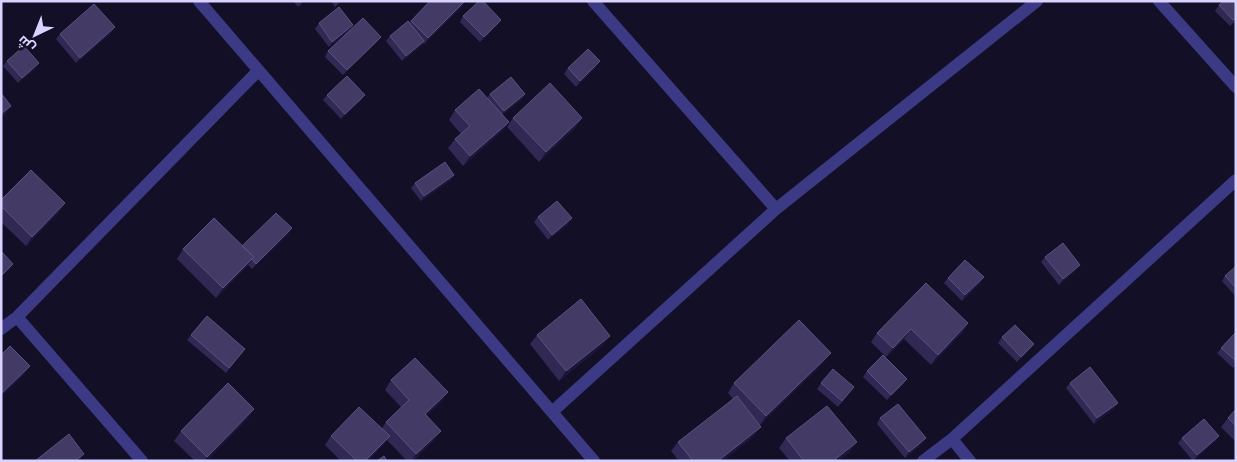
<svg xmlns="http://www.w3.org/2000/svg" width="1237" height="462" viewBox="0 0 1237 462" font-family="Karla,Cairo,sans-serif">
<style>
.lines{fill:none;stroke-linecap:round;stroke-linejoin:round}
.minor{stroke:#3d3a85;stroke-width:12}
.wall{fill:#312854}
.shaded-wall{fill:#1d163a}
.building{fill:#433a66;stroke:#5a527e}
</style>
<rect width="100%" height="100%" fill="#130f26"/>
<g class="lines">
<path class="minor" d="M 199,1 L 594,461
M 593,1 L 776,209
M 1159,1 L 1236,87
M 17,317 L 142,461
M 1,329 L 17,317 L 258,71
M 552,412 L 776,209 L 1037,1
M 952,439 L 970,461
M 923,461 L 952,439 L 1236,180"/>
</g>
<path class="wall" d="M 293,1 L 304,1 L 298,7 Z
M 331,1 L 341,1 L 335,7 Z
M 430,1 L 463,5 L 424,44 L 423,43 L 421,46 L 402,61 L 386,41 L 390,36 L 410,22 Z
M 1219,5 L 1236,20 L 1230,26 L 1215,11 Z
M 463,16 L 501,20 L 497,25 L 480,42 L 460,22 Z
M 319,23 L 350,30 L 329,47 L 315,29 Z
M 111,33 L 76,63 L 56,39 L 60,34 Z
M 377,42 L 343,75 L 325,57 L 328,51 Z
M 7,61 L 35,69 L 18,83 L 3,66 Z
M 596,67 L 576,87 L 564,74 L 568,68 Z
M 490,94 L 525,94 L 521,100 L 502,115 L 509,122 L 502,131 L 463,166 L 448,148 L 455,139 L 461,134 L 449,120 L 455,110 L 487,98 Z
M 327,95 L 365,95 L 361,100 L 341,119 L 323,100 Z
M 513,118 L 576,127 L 539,162 L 507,127 Z
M 454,175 L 451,180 L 421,201 L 411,188 L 415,183 Z
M 1,200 L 65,203 L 59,212 L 26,246 L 1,222 Z
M 538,217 L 568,224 L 548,240 L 534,222 Z
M 292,228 L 288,234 L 252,269 L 248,265 L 216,298 L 177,259 L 183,249 L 242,246 Z
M 1045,257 L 1076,270 L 1059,285 L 1041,262 Z
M 1236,266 L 1236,297 L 1222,281 L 1225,276 Z
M 984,277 L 980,283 L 962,301 L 944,283 L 948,278 Z
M 968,323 L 962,333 L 931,365 L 904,339 L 886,357 L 871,342 L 877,333 Z
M 1236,332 L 1236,365 L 1233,368 L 1217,353 Z
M 191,335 L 245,349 L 226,373 L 187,340 Z
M 537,335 L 603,345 L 559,381 L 530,344 Z
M 1002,337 L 1034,344 L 1030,349 L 1017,362 L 998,343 Z
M 824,362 L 760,425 L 754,436 L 723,461 L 679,461 L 671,451 L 678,442 L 733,399 L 728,393 L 734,383 Z
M 867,371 L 907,379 L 903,384 L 887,400 L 863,377 Z
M 391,380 L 448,392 L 441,402 L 426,416 L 434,440 L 412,461 L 407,461 L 387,440 L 383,445 L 368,461 L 341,461 L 325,445 L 331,436 L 382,428 L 386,422 L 401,407 L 385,390 Z
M 821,383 L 850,392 L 838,407 L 817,389 Z
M 1070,383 L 1118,403 L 1114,408 L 1094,424 L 1066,388 Z
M 1236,409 L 1236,442 L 1221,427 L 1228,418 Z
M 248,418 L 206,461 L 195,461 L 174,441 L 181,431 Z
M 880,418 L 922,444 L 905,458 L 877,424 Z
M 1219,436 L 1215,441 L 1193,461 L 1178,443 L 1182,438 Z
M 786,438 L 850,452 L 838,461 L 790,461 L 779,448 Z"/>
<path class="shaded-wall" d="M 465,1 L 463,5 L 424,44 L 428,38 Z
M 501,20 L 497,25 L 480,42 L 484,37 Z
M 353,25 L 350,30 L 329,47 L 332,42 Z
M 115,27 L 111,33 L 76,63 L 80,58 Z
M 381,37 L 377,42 L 343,75 L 347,70 Z
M 424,41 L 421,46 L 402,61 L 406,56 Z
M 600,61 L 596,67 L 576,87 L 580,81 Z
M 39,63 L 35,69 L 18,83 L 22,78 Z
M 525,94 L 521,100 L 500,117 L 504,111 Z
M 365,95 L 361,100 L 341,119 L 345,114 Z
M 11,106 L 5,115 L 1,118 L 1,114 Z
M 582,118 L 576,127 L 539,162 L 546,152 Z
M 509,122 L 502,131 L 463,166 L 470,156 Z
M 454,175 L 451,180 L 421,201 L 424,196 Z
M 65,203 L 59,212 L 26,246 L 32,237 Z
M 572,218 L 568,224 L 548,240 L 552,235 Z
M 292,228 L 288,234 L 252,269 L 256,264 Z
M 254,257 L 247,267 L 216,298 L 223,288 Z
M 13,264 L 9,270 L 1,277 L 1,276 Z
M 1080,265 L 1076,270 L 1059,285 L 1063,279 Z
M 984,277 L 980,283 L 962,301 L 965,295 Z
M 968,323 L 962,333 L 931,365 L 938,355 Z
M 911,329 L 904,339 L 886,357 L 893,348 Z
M 610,336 L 603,345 L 559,381 L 566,371 Z
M 1034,344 L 1030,349 L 1017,362 L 1021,357 Z
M 831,353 L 824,362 L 759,426 L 766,416 Z
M 30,366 L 23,376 L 1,397 L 1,394 Z
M 907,379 L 903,384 L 887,400 L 891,395 Z
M 448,392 L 441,402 L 418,424 L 425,414 Z
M 1118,403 L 1114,408 L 1094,424 L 1097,418 Z
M 254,409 L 248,418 L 206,461 L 204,461 L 207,457 Z
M 761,427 L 754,436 L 723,461 L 718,461 Z
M 441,431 L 434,440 L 411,461 L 416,454 Z
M 390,436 L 383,445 L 368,461 L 365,461 Z
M 1219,436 L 1215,441 L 1193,461 L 1197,455 Z
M 926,438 L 922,444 L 905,458 L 909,452 Z
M 857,442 L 850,452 L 838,461 L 833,461 Z
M 84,454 L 81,459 L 78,461 L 75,461 Z"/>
<path class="building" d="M 430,1 L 465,1 L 428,38 L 411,21 Z
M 479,1 L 483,1 L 501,20 L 484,37 L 463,16 Z
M 1224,1 L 1236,1 L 1236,18 L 1233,20 L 1219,5 Z
M 94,4 L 115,27 L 80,58 L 60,34 Z
M 339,7 L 353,25 L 332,42 L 319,23 Z
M 363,18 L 381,37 L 347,70 L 328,51 Z
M 408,21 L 424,41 L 406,56 L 390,36 Z
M 24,46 L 39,63 L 22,78 L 7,61 Z
M 588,49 L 600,61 L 580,81 L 568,68 Z
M 347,76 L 365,95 L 345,114 L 327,95 Z
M 511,77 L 525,94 L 504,111 L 490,94 Z
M 550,83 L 582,118 L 546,152 L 513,118 Z
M 479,89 L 509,122 L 470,156 L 455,139 L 470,126 L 455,110 Z
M 1,93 L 11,106 L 1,114 Z
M 445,162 L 454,175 L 424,196 L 415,183 Z
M 31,170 L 65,203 L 32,237 L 1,206 L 1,200 Z
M 557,201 L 572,218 L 552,235 L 538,217 Z
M 276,213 L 292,228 L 256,264 L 252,259 L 254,257 L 242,246 Z
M 214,218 L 254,257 L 223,288 L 183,249 Z
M 1063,243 L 1080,265 L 1063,279 L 1045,257 Z
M 1,251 L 13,264 L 1,276 Z
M 965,260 L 984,277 L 965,295 L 948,278 Z
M 1236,266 L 1236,288 L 1225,276 Z
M 926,283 L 968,323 L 938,355 L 911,329 L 893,348 L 877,333 Z
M 581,299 L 610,336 L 566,371 L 537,335 Z
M 207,316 L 245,349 L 229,368 L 191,335 Z
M 799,320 L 831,353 L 766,416 L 734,383 Z
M 1015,325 L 1034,344 L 1021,357 L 1002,337 Z
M 1236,332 L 1236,361 L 1221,348 Z
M 10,346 L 30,366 L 1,394 L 1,355 Z
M 883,355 L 907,379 L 891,395 L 867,371 Z
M 415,358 L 448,392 L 425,414 L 441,431 L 416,454 L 386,422 L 409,400 L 391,380 Z
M 1090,367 L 1118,403 L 1097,418 L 1070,383 Z
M 833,369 L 854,387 L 842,401 L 821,383 Z
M 228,383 L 254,409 L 207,457 L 181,431 Z
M 737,396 L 761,427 L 718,461 L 693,461 L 678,442 Z
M 898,404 L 926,438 L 909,452 L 880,418 Z
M 827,406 L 857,442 L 833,461 L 804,461 L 786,438 Z
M 359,407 L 390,436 L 365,461 L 357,461 L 331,436 Z
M 1236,409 L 1236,426 L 1228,418 Z
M 1204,419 L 1219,436 L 1197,455 L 1182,438 Z
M 69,434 L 84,454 L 75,461 L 35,461 Z
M 384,456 L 387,461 L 377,461 Z"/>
<rect width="1237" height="462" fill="none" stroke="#d9d4ff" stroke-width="5"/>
<g transform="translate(35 35) rotate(223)" stroke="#130f26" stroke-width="4" paint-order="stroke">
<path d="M0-4L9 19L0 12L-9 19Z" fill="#d9d4ff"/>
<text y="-8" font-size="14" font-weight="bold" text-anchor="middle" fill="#d9d4ff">ش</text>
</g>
</svg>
